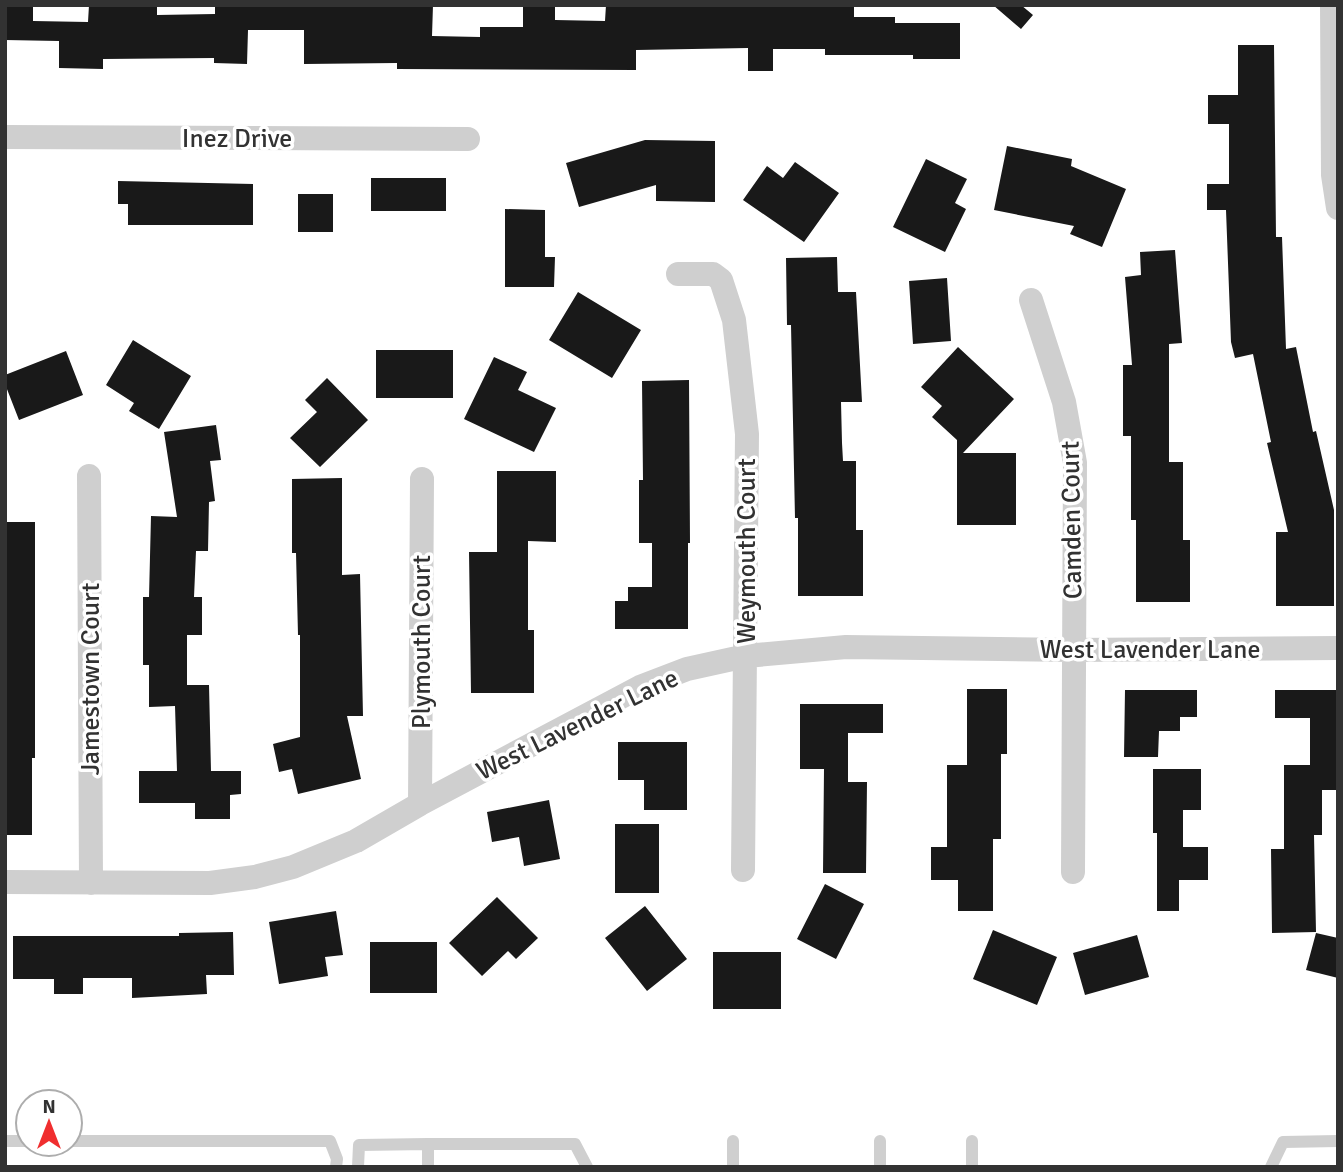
<svg xmlns="http://www.w3.org/2000/svg" width="1343" height="1172" viewBox="0 0 1343 1172" font-family="Signika,sans-serif">
<style>
.building{fill:#191919}
.lines{fill:none;stroke-linecap:round;stroke-linejoin:round}
.service{stroke:#cfcfcf;stroke-width:12}
.minor{stroke:#cfcfcf;stroke-width:24}
.labels{text-anchor:middle;stroke-width:7;stroke-linejoin:round;paint-order:stroke}
.street-label{font-size:26px;fill:#323232;stroke:#fff}
</style>
<rect width="100%" height="100%" fill="#fff"/>
<path class="building" d="M 5,5 L 33,5 L 33,21 L 88,22 L 89,5 L 157,5 L 157,15 L 215,14 L 215,5 L 433,5 L 432,36 L 480,37 L 480,27 L 523,27 L 523,5 L 555,5 L 555,20 L 605,21 L 606,5 L 854,5 L 854,17 L 895,17 L 895,23 L 960,23 L 960,59 L 913,59 L 913,55 L 825,55 L 825,49 L 773,49 L 773,71 L 748,71 L 748,48 L 636,50 L 636,70 L 397,69 L 397,63 L 304,64 L 304,30 L 248,30 L 247,64 L 214,63 L 214,58 L 103,59 L 103,69 L 59,68 L 59,41 L 5,40 Z
M 993,5 L 1021,5 L 1033,15 L 1021,29 Z
M 1238,45 L 1274,45 L 1276,237 L 1282,237 L 1286,349 L 1296,347 L 1313,432 L 1316,431 L 1334,510 L 1334,606 L 1276,606 L 1276,532 L 1288,532 L 1267,443 L 1271,442 L 1253,354 L 1235,358 L 1231,342 L 1226,210 L 1207,210 L 1207,184 L 1229,184 L 1229,124 L 1208,124 L 1208,95 L 1238,95 Z
M 645,140 L 715,141 L 715,202 L 656,201 L 656,185 L 579,207 L 566,163 Z
M 1007,146 L 1072,159 L 1071,166 L 1126,189 L 1102,247 L 1070,234 L 1074,226 L 994,210 Z
M 926,159 L 967,179 L 955,203 L 966,209 L 945,252 L 893,227 Z
M 795,162 L 839,193 L 804,242 L 743,200 L 767,166 L 783,178 Z
M 371,178 L 446,178 L 446,211 L 371,211 Z
M 118,181 L 253,184 L 253,225 L 128,225 L 128,204 L 118,204 Z
M 298,194 L 333,194 L 333,232 L 298,232 Z
M 505,209 L 545,210 L 545,257 L 555,257 L 554,287 L 505,287 Z
M 1175,250 L 1182,343 L 1169,344 L 1169,462 L 1183,462 L 1183,540 L 1190,540 L 1190,602 L 1136,602 L 1136,520 L 1131,520 L 1131,436 L 1123,436 L 1123,365 L 1132,365 L 1125,277 L 1141,275 L 1140,252 Z
M 837,257 L 838,292 L 856,292 L 862,402 L 841,402 L 842,443 L 843,461 L 856,461 L 856,530 L 863,530 L 863,596 L 798,596 L 798,518 L 795,518 L 791,325 L 787,325 L 786,258 Z
M 947,278 L 951,341 L 913,344 L 909,281 Z
M 578,292 L 641,330 L 612,378 L 549,340 Z
M 133,340 L 191,376 L 159,429 L 129,411 L 134,403 L 106,385 Z
M 958,347 L 1014,399 L 963,453 L 1016,453 L 1016,525 L 957,525 L 957,440 L 932,417 L 942,406 L 921,387 Z
M 376,350 L 453,350 L 453,398 L 376,398 Z
M 66,351 L 83,395 L 19,420 L 5,384 L 5,375 Z
M 494,357 L 527,372 L 518,390 L 556,408 L 534,452 L 464,419 Z
M 327,378 L 368,420 L 320,467 L 290,438 L 317,412 L 305,400 Z
M 689,380 L 690,543 L 688,543 L 688,629 L 615,629 L 615,601 L 628,601 L 628,587 L 652,587 L 652,543 L 639,543 L 639,480 L 643,480 L 642,381 Z
M 216,425 L 221,460 L 210,461 L 215,501 L 209,502 L 208,551 L 196,551 L 194,597 L 202,597 L 202,635 L 187,635 L 187,685 L 209,685 L 211,771 L 241,771 L 241,794 L 230,795 L 230,819 L 195,819 L 195,803 L 139,803 L 139,771 L 177,771 L 175,706 L 149,707 L 149,665 L 143,665 L 143,597 L 149,597 L 151,516 L 177,517 L 164,432 Z
M 497,471 L 556,471 L 556,542 L 528,541 L 528,630 L 534,630 L 534,693 L 471,693 L 469,552 L 497,552 Z
M 342,478 L 342,575 L 360,574 L 363,716 L 347,716 L 361,779 L 298,794 L 292,769 L 279,772 L 273,744 L 300,737 L 300,635 L 298,635 L 296,553 L 292,553 L 292,479 Z
M 5,522 L 35,522 L 35,758 L 32,758 L 32,835 L 5,835 Z
M 967,689 L 1007,689 L 1007,754 L 1001,754 L 1001,839 L 993,839 L 993,911 L 958,911 L 958,880 L 931,880 L 931,847 L 947,847 L 947,765 L 967,765 Z
M 1125,690 L 1197,690 L 1197,717 L 1180,717 L 1180,731 L 1159,731 L 1158,757 L 1124,757 Z
M 1275,690 L 1338,690 L 1338,790 L 1322,790 L 1322,835 L 1314,835 L 1316,932 L 1272,933 L 1271,849 L 1284,849 L 1284,765 L 1310,765 L 1310,718 L 1275,718 Z
M 800,704 L 883,704 L 883,733 L 848,733 L 848,782 L 867,782 L 866,873 L 823,873 L 824,769 L 800,769 Z
M 618,742 L 687,742 L 687,810 L 644,810 L 644,780 L 618,780 Z
M 1153,769 L 1201,769 L 1201,810 L 1183,810 L 1183,847 L 1208,847 L 1208,880 L 1179,880 L 1179,911 L 1157,911 L 1157,833 L 1153,833 Z
M 549,800 L 560,859 L 524,866 L 519,837 L 492,842 L 487,812 Z
M 615,824 L 659,824 L 659,893 L 615,893 Z
M 825,884 L 864,904 L 836,959 L 797,939 Z
M 497,897 L 538,938 L 516,959 L 508,951 L 482,976 L 449,943 Z
M 645,906 L 687,959 L 647,991 L 605,938 Z
M 336,911 L 343,955 L 325,957 L 328,976 L 279,984 L 269,922 Z
M 993,930 L 1057,957 L 1037,1005 L 973,979 Z
M 233,932 L 234,975 L 206,975 L 207,994 L 132,998 L 132,978 L 83,978 L 83,994 L 54,994 L 54,979 L 13,979 L 13,936 L 179,936 L 179,933 Z
M 1316,933 L 1338,938 L 1338,978 L 1306,970 Z
M 1137,935 L 1149,977 L 1085,995 L 1073,953 Z
M 370,942 L 437,942 L 437,993 L 370,993 Z
M 713,952 L 781,952 L 781,1009 L 713,1009 Z"/>
<g class="lines">
<path class="service" d="M 5,1141 L 28,1141
M 70,1141 L 330,1141 L 337,1159 L 336,1167
M 733,1141 L 733,1167
M 428,1144 L 575,1144 L 587,1167
M 358,1167 L 359,1145 L 428,1144 L 428,1167
M 880,1167 L 880,1141
M 972,1167 L 972,1141
M 1271,1167 L 1283,1142 L 1338,1141"/>
<path class="minor" d="M 1332,5 L 1333,175 L 1338,208
M 5,137 L 468,139
M 678,274 L 713,274 L 721,280 L 734,320 L 747,434 L 743,870
M 1031,300 L 1064,402 L 1075,463 L 1073,872
M 89,476 L 91,883
M 420,804 L 422,479
M 5,882 L 210,883 L 255,877 L 293,867 L 356,841 L 420,804 L 640,687 L 687,669 L 746,656 L 846,647 L 1073,650 L 1338,648"/>
</g>
<g class="labels">
<g class="street-label">
<text x="237" y="147">Inez Drive</text>
<text transform="translate(1071 520) rotate(-91)" y="9">Camden Court</text>
<text transform="translate(746 551) rotate(-90)" y="9">Weymouth Court</text>
<text transform="translate(421 642) rotate(-90)" y="9">Plymouth Court</text>
<text x="1150" y="658">West Lavender Lane</text>
<text transform="translate(90 679) rotate(-90)" y="9">Jamestown Court</text>
<text transform="translate(577 724) rotate(-26)" y="9">West Lavender Lane</text>
</g>
</g>
<rect width="1343" height="1172" fill="none" stroke="#323232" stroke-width="14"/>
<g transform="translate(49 1123)"><circle r="33" fill="#ffffff" stroke="#adadad" stroke-width="2"/>
<path d="M0-5L12 26L0 18L-12 26Z" fill="#f02e2f"/>
<text y="-10" font-size="19" font-weight="bold" text-anchor="middle" fill="#323232">N</text>
</g>
</svg>
